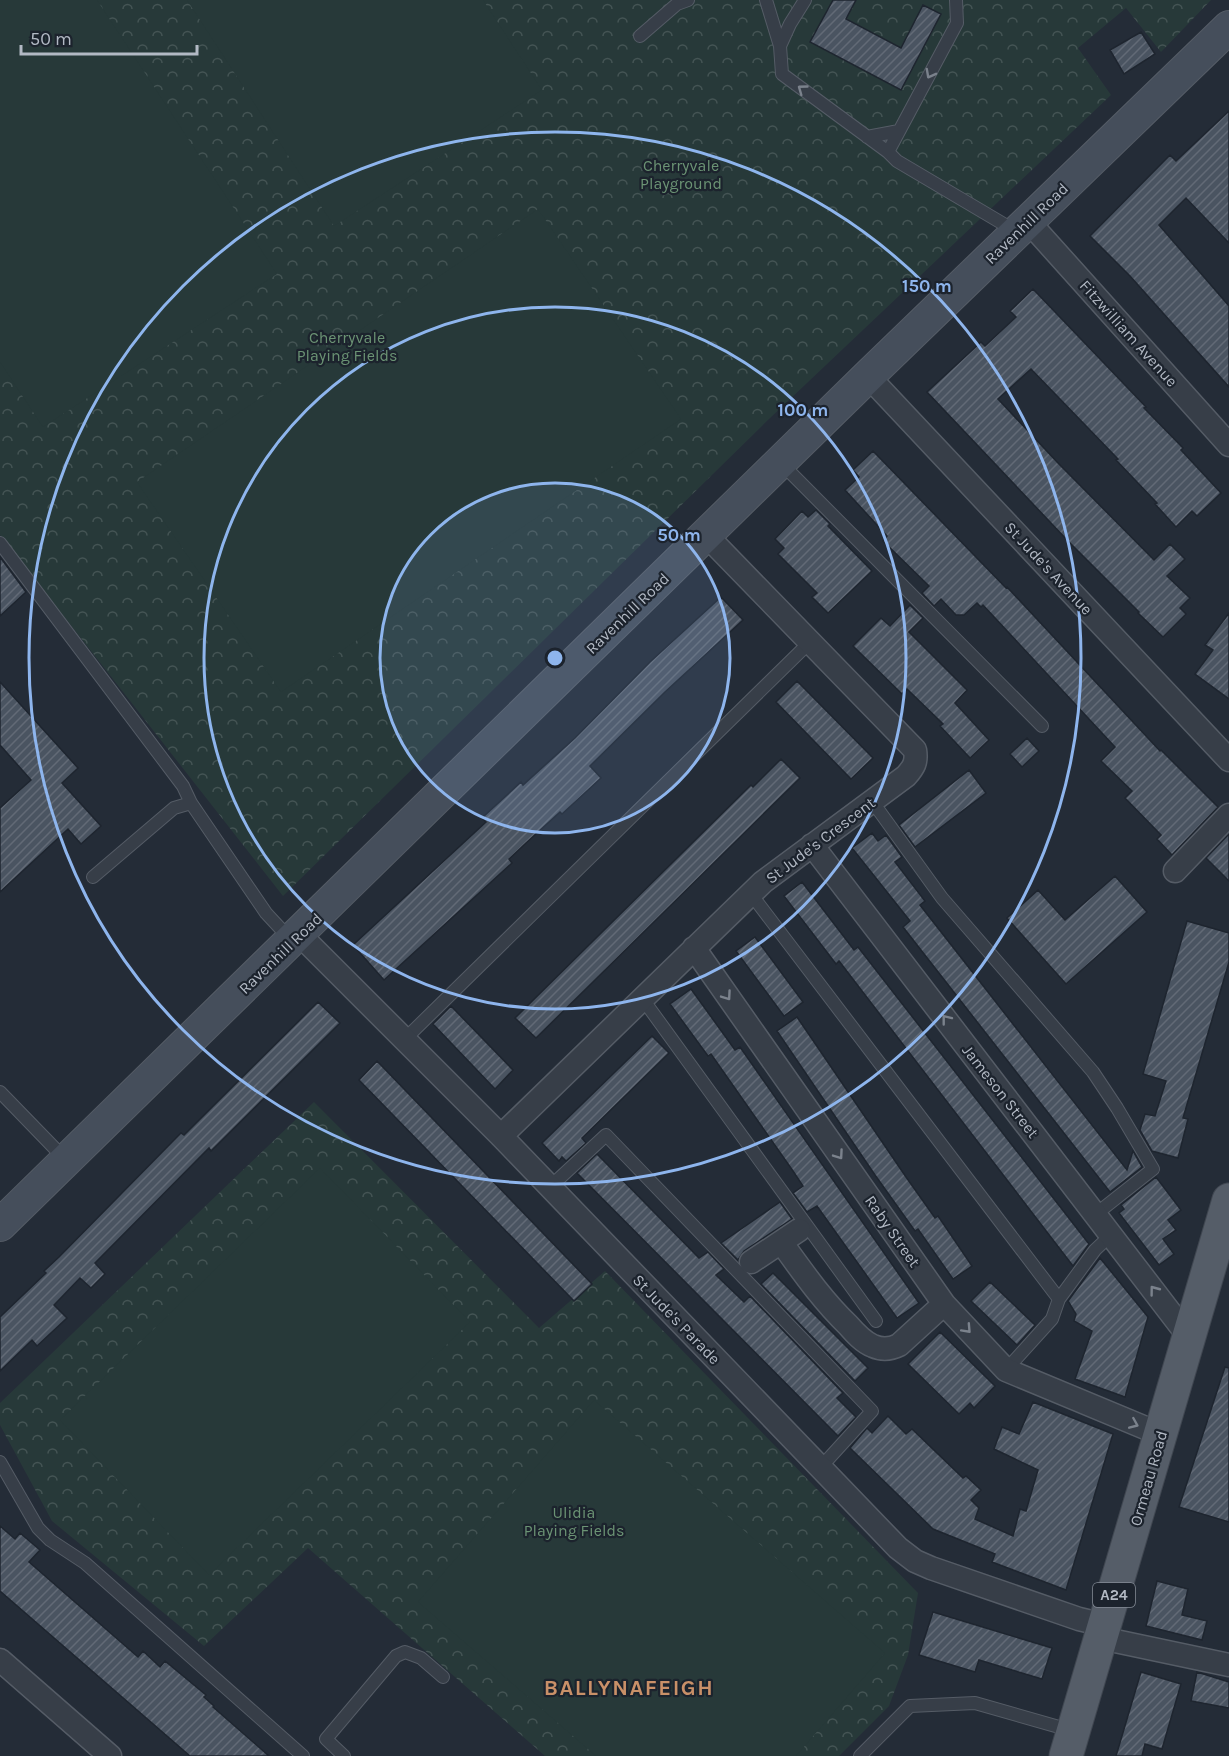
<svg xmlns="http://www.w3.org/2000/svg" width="1229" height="1756" viewBox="0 0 1229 1756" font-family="Karla,sans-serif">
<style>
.park{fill:url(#park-crowns)}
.pitch{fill:#273939}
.building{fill:url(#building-hatch);stroke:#1e252f;stroke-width:1.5}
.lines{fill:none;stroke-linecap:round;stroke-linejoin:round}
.service-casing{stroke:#555c66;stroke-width:14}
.minor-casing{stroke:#555c66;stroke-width:25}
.secondary-casing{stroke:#555c66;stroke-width:34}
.primary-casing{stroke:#404751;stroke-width:35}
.service{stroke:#373e48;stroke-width:12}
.minor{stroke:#373e48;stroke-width:22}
.secondary{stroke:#454e5b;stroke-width:32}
.primary{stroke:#555d68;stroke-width:33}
.oneway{stroke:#7b828c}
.ring{fill:none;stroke:#8eb5ed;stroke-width:3}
.labels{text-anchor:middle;stroke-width:4.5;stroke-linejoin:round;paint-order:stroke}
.shield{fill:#1c232d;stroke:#858c97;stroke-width:1.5}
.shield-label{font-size:15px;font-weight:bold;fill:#b2b9c4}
.park-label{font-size:16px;fill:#6b9374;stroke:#1c232d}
.street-label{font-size:16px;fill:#b2b9c4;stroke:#1c232d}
.district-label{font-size:22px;font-weight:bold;letter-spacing:1.5px;fill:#c99068;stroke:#1c232d}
.centre{fill:#8eb5ed;stroke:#1c232d;stroke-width:3}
.ring-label{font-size:18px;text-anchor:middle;font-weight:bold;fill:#8eb5ed;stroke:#1c232d;stroke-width:4.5;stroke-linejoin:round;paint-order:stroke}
</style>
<defs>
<pattern id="park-crowns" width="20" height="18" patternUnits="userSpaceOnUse" patternTransform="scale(1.5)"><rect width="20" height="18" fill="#273939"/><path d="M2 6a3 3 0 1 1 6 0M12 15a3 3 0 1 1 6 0" fill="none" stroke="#445454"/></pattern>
<pattern id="building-hatch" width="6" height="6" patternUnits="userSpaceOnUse" patternTransform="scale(1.5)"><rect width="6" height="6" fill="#4a5461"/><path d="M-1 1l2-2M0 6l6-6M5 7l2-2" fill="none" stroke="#626a76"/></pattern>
</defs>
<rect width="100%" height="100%" fill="#242c37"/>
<path class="park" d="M 0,0 L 1211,0 L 1161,52 L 1126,8 L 1078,48 L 1111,95 L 769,419 L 283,896 L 0,535 Z
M 314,1102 L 539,1328 L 605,1271 L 918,1593 L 908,1655 L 889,1706 L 839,1756 L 545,1756 L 308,1548 L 204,1646 L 52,1521 L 0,1425 L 0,1403 Z"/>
<path class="pitch" d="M 0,0 L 97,0 L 277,274 L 43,427 L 0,362 Z
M 187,0 L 483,0 L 542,90 L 334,226 Z
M 538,209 L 681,419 L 281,692 L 137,482 Z
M 320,1168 L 470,1322 L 209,1575 L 60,1420 Z
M 594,1400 L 885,1653 L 796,1756 L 596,1756 L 418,1602 Z"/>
<path class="building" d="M 833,0 L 856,0 L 846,19 L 901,48 L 923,5 L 941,14 L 901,90 L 810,42 Z
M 1141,32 L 1155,54 L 1124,74 L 1110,50 Z
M 1229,111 L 1229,243 L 1186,198 L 1159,225 L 1229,306 L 1229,387 L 1130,276 L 1090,236 L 1170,155 L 1176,161 Z
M 1033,289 L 1146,407 L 1144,408 L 1183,448 L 1181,450 L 1221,493 L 1197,516 L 1192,511 L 1176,527 L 1155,504 L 1157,503 L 1116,460 L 1118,459 L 1031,369 L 998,399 L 1058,463 L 1154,560 L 1170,544 L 1185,559 L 1167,576 L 1190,598 L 1180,608 L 1186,614 L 1163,637 L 1138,613 L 1139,612 L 1068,541 L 927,392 L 981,342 L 985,346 L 1016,317 L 1010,311 Z
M 873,451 L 1006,588 L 1007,587 L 1160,751 L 1161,750 L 1218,807 L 1172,855 L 1157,839 L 1161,835 L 1125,798 L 1132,791 L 1101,761 L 1115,747 L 983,605 L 981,607 L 977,603 L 964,615 L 956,615 L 941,599 L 934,606 L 922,593 L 929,586 L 883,541 L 887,536 L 845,490 L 859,477 L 853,470 Z
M 816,510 L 830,524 L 828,526 L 872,571 L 828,613 L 812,597 L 817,593 L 778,554 L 784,548 L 775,539 L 802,511 L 808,517 Z
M 0,557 L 26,592 L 0,616 Z
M 721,597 L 743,620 L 665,692 L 590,766 L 601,778 L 562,814 L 560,812 L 526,843 L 509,859 L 512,863 L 384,980 L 353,945 L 486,822 L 482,818 L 521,782 L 523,785 L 575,738 L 650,662 Z
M 910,605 L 923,618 L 909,632 L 967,690 L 955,703 L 989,740 L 970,758 L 940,726 L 943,724 L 907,689 L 902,694 L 853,646 L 881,618 L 890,626 Z
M 1229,613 L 1229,699 L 1195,674 L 1213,650 L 1205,645 Z
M 797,681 L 873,758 L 851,779 L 776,702 Z
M 0,682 L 78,768 L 62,783 L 101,826 L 81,844 L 68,829 L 0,892 L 0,808 L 31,780 L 0,745 Z
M 1027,738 L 1039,751 L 1022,767 L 1010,754 Z
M 781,759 L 800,778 L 536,1038 L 515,1018 L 751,785 L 753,787 Z
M 969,770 L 986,793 L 915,847 L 899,825 Z
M 872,833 L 878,841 L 886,835 L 902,857 L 895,862 L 925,901 L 920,905 L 1127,1170 L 1133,1151 L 1142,1167 L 1110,1192 L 903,927 L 910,921 L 852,848 Z
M 1229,834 L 1229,881 L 1206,858 Z
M 1115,876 L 1147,912 L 1066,984 L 1007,918 L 1038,890 L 1065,920 Z
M 802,882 L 854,950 L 858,947 L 1089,1244 L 1073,1266 L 839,961 L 836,964 L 784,896 Z
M 1187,921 L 1229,933 L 1229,962 L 1183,1118 L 1188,1119 L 1178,1158 L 1152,1151 L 1140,1130 L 1145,1114 L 1155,1116 L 1166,1081 L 1143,1074 Z
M 755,937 L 803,1002 L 784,1016 L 736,951 Z
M 691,989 L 735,1050 L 740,1047 L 919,1303 L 897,1318 L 817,1206 L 807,1212 L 793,1193 L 803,1186 L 793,1171 L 711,1054 L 708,1056 L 670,1004 Z
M 318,1002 L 340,1023 L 211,1151 L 209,1148 L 95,1263 L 105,1274 L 91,1288 L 80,1278 L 54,1305 L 67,1318 L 37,1346 L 32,1340 L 0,1371 L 0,1317 L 46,1273 L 44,1271 L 59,1257 L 181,1133 L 184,1135 Z
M 451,1006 L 513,1070 L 495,1089 L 433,1024 Z
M 797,1017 L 906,1177 L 935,1218 L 938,1216 L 972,1266 L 953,1279 L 918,1229 L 915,1231 L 875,1175 L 777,1031 Z
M 652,1036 L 669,1053 L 582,1138 L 586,1143 L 566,1161 L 562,1157 L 559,1161 L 542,1143 Z
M 377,1061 L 592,1284 L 574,1301 L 359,1080 Z
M 597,1154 L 699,1258 L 708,1252 L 724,1269 L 716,1275 L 744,1302 L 750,1296 L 843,1393 L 837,1398 L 856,1417 L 838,1436 L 577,1173 Z
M 1156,1177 L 1181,1210 L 1168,1220 L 1176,1230 L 1163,1239 L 1174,1254 L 1159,1265 L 1119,1213 L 1124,1209 L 1121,1205 Z
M 780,1202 L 792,1219 L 744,1251 L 738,1260 L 721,1243 Z
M 1100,1258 L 1148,1317 L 1125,1397 L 1075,1379 L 1092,1331 L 1074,1321 L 1076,1314 L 1068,1301 Z
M 773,1273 L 868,1368 L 855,1381 L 761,1284 Z
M 990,1282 L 1035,1325 L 1017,1345 L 971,1301 Z
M 940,1332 L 995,1386 L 974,1408 L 970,1403 L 959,1414 L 908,1364 Z
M 1225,1367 L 1229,1368 L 1229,1522 L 1179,1507 Z
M 1033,1402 L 1113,1434 L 1066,1590 L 992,1562 L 995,1554 L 933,1529 L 850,1448 L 867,1428 L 872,1433 L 888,1416 L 906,1434 L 912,1429 L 963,1478 L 966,1476 L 981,1490 L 971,1500 L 979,1508 L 975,1519 L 1013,1536 L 1020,1509 L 1026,1511 L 1038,1470 L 994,1449 L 1002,1427 L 1019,1434 Z
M 0,1526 L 15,1539 L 20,1533 L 40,1550 L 29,1562 L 138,1657 L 143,1651 L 160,1667 L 165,1661 L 206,1695 L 204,1697 L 214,1706 L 213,1707 L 269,1756 L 190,1756 L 0,1591 Z
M 1157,1581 L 1188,1589 L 1182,1615 L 1207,1621 L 1202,1640 L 1146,1626 Z
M 933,1612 L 1052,1648 L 1042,1679 L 979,1660 L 975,1672 L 919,1655 Z
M 1141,1672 L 1181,1684 L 1162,1749 L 1145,1744 L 1142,1756 L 1116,1756 Z
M 1197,1672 L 1229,1682 L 1229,1708 L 1191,1701 Z"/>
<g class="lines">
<g class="service-casing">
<path id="service" d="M 766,0 L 780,46 L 782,74 L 888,152 L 957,23 L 956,0
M 640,36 L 677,4 L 688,0
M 780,46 L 790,24 L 805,0
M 867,137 L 899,131
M 888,152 L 897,161 L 1017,232
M 781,463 L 1042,726
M 0,543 L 183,786 L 191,803
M 872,801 L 942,898 L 1093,1072 L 1117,1108 L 1153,1169 L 1096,1214
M 93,877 L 174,808 L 191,803 L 266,913 L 291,940
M 751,894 L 1059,1299
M 642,998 L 876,1321
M 405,1039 L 810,642
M 0,1092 L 66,1160
M 550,1187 L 606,1135 L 872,1411 L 821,1467
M 1006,1370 L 1052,1319 L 1059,1299 L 1095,1250 L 1112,1234
M 0,1462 L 38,1528 L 50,1540 L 85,1563 L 303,1756
M 344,1756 L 326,1739 L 396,1656 L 405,1652 L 421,1658 L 443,1677
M 860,1756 L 910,1706 L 975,1703 L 1073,1731"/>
</g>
<g class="minor-casing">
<path id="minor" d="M 1028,221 L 1229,445
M 868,376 L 1229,760
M 812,845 L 1189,1337
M 1175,871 L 1229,815
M 299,934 L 501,1136 L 898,1548 L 915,1561 L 931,1568 L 1079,1619 L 1104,1625
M 694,948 L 944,1304 L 1006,1370 L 1160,1434
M 501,1136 L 763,882 L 906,776 C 914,767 917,762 915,750 L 706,535
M 781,1242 C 802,1271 822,1300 848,1325 C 855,1333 863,1342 873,1346 C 882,1350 891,1349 899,1345 L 944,1304
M 751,1262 L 799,1230
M 1101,1638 L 1229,1665
M 0,1660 L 110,1756"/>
</g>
<g class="secondary-casing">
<path id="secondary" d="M 0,1225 L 868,376 L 1229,27"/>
</g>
<g class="primary-casing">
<path id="primary" d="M 1066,1756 L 1229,1200"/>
</g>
<use href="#service" class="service"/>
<use href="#minor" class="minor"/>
<use href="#secondary" class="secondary"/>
<use href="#primary" class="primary"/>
</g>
<defs><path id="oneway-chevron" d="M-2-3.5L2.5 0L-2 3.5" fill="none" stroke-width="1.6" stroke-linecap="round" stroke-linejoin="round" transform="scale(1.5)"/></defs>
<g class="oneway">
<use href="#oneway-chevron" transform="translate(930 74) rotate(118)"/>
<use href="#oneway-chevron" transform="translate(802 89) rotate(-144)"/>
<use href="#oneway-chevron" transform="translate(727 996) rotate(55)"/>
<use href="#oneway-chevron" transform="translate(946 1019) rotate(-128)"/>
<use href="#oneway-chevron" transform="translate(839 1155) rotate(55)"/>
<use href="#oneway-chevron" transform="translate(1154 1290) rotate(-127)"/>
<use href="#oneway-chevron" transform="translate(967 1329) rotate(47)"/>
<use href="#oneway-chevron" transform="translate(1134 1424) rotate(23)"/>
</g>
<circle cx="555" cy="658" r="175" fill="#8eb5ed" fill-opacity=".12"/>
<g class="ring">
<circle cx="555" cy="658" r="175"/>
<circle cx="555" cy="658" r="351"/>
<circle cx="555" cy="658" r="526"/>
</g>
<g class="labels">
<rect class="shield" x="1093" y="1583" width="42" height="24" rx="4.5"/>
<g class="shield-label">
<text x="1114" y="1600">A24</text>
</g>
<g class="park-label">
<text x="681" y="171">Cherryvale<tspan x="681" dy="18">Playground</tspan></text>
<text x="347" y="343">Cherryvale<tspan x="347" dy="18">Playing Fields</tspan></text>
<text x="574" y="1518">Ulidia<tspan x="574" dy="18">Playing Fields</tspan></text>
</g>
<g class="street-label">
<text transform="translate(1026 223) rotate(-44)" y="6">Ravenhill Road</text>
<text transform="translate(1129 333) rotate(48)" y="6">Fitzwilliam Avenue</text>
<text transform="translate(1049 568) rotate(47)" y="6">St Jude's Avenue</text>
<text transform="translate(627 613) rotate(-44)" y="6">Ravenhill Road</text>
<text transform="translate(820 840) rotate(-37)" y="6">St Jude's Crescent</text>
<text transform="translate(280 953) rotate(-44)" y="6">Ravenhill Road</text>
<text transform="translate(1001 1091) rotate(52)" y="6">Jameson Street</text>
<text transform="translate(893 1231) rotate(55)" y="6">Raby Street</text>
<text transform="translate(677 1319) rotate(46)" y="6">St Jude's Parade</text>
<text transform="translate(1148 1478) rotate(-74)" y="6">Ormeau Road</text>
</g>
<g class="district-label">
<text x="629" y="1695">BALLYNAFEIGH</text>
</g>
</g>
<circle cx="555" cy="658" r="9" class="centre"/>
<g class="ring-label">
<text x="927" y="292">150 m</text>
<text x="803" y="416">100 m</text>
<text x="679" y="541">50 m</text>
</g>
<path d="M21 45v9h176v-9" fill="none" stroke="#b2b9c4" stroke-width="3"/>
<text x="30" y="45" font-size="18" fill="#b2b9c4" stroke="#1c232d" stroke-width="4.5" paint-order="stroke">50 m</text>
</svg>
